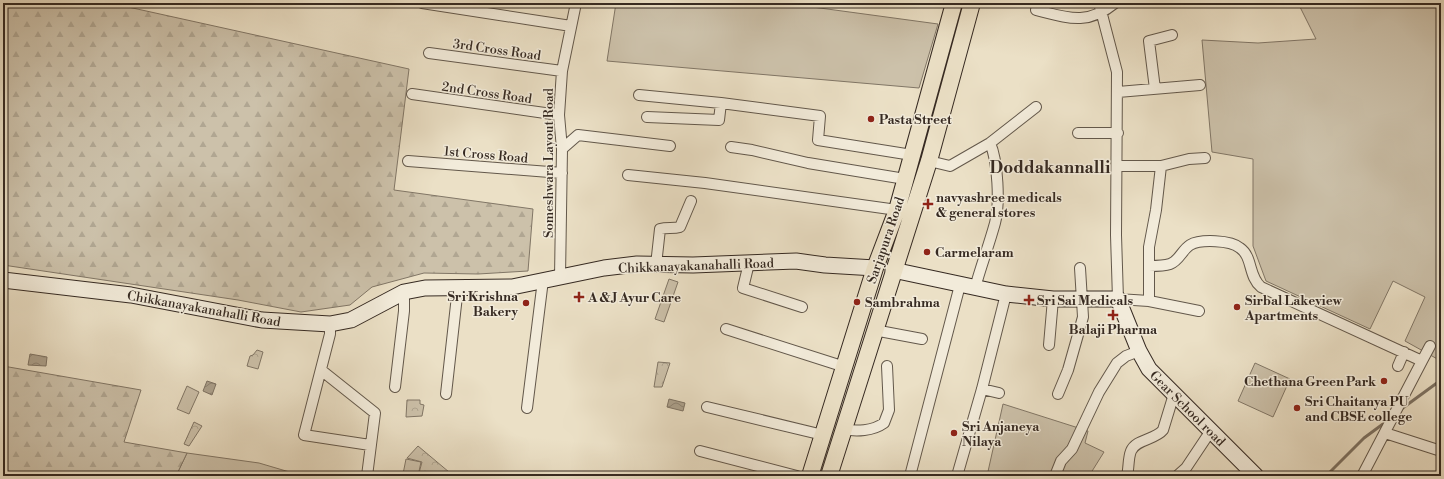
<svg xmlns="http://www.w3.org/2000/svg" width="1444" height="479" viewBox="0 0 1444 479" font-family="'Libre Bodoni',serif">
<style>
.grass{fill:#ccc1aa;stroke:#817666}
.forest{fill:url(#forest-firs);stroke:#817666}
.park{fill:url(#park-crowns);stroke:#817666}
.water{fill:url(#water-waves);stroke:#7d7263}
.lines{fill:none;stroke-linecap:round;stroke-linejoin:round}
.stream{stroke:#7d7263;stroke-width:3}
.minor-casing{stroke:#63584b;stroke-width:12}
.secondary-casing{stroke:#362a22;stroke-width:17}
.primary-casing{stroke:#362a22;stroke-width:18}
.minor{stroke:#f2ebda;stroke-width:10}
.secondary{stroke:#f2ebda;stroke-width:15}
.primary{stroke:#ebe0c6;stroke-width:16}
.poi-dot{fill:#8f2418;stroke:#f2ebda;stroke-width:1.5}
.labels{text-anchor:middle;stroke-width:3;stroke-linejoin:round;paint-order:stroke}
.street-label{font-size:13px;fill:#362a22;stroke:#f2ebda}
.poi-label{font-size:13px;font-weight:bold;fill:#362a22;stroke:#f2ebda;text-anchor:start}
.district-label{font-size:17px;font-weight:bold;fill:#362a22;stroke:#f2ebda}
</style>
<defs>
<pattern id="forest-firs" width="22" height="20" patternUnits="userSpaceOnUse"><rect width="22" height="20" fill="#ccc1aa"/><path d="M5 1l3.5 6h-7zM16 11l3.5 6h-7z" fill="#b0a692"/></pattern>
<pattern id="park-crowns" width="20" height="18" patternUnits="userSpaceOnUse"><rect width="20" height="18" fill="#ccc1aa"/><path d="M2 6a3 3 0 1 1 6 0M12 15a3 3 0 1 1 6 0" fill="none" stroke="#b0a692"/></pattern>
<pattern id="water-waves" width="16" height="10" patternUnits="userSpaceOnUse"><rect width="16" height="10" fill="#ada28e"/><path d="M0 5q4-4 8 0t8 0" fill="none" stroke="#8e8474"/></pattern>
</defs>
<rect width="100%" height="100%" fill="#ebe0c6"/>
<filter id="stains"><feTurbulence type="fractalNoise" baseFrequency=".005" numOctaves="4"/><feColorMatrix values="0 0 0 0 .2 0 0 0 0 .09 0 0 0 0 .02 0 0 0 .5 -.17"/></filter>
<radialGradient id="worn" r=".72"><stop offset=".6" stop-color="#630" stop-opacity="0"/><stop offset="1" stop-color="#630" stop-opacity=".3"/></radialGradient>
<path class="grass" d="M 616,3 L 783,3 L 938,24 L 919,88 L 607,61 Z
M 1298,3 L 1441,3 L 1441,361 L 1405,341 L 1425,297 L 1393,281 L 1370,329 L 1266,281 L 1253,246 L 1253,159 L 1212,152 L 1202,40 L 1258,43 L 1316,39 Z
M 669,279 L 678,282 L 664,322 L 655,319 Z
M 1255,363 L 1290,379 L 1273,417 L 1238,401 Z
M 187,386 L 199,392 L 189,414 L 177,409 Z
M 1003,404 L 1088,431 L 1085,443 L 1104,452 L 1089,476 L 987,476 Z
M 187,453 L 259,463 L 303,476 L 176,476 Z
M 406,459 L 421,462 L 418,476 L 403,474 Z"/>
<path class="forest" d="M 3,3 L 110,3 L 409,69 L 394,190 L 533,209 L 528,271 L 478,274 L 424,273 L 372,287 L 350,305 L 301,312 L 238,300 L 3,265 Z
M 3,366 L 141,390 L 124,442 L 187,453 L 176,476 L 3,476 Z"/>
<path class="park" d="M 257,350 L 263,352 L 258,369 L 247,366 L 250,356 L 253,355 Z
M 658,362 L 670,363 L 662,387 L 654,387 Z
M 407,400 L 420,400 L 420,404 L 424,405 L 422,416 L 406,417 Z
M 194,422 L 202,426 L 189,446 L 184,444 Z
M 418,446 L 449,472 L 448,476 L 421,476 L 419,473 L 422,462 L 407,458 Z"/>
<path class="water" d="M 30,354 L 47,357 L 46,366 L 28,365 Z
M 207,381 L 216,384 L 212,395 L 203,391 Z
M 669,399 L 685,403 L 683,411 L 667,407 Z"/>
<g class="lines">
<path class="stream" d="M 1400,410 L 1441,380
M 1239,476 L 1242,476
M 1326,476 L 1364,438 L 1387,421"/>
<g class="minor-casing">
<path id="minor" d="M 422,3 L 571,26
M 1099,3 L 1117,72 L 1116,235 L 1118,299 L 1149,301 L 1149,247 L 1156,210 L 1161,166 L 1189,159 L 1205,158
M 1036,10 C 1068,18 1087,26 1115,3
M 429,53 L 562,71
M 1155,89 L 1149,41 L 1172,35
M 1118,92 L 1200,85
M 412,94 L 559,115
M 639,95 L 721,103 L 820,116 L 818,140 L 912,155
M 647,117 L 719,120 L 721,103
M 1078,133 L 1118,133
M 731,147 L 752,150 L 808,163 L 905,179
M 562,149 L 578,135 L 670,146
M 408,161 L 562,173
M 929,161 L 950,166 L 990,143 L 1036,107
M 1117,166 L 1161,166
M 628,175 L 705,183 L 897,210
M 749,263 L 743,288 L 802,307
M 656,265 L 660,229 C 667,227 673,229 680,227 L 691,201
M 1149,266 C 1156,266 1164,266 1170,264 C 1179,261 1182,250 1190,245 C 1200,239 1231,240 1240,248 C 1253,257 1248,276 1261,287 L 1422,361 L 1362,476
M 560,277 L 562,149 L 559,115 L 562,71 L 576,3
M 975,288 C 981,266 989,245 995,223 C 1000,204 998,161 990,143
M 1149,301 L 1199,311
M 330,324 L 330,334 L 304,435 L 370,445
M 726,329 L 845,367
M 874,330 L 922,339
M 1049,345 L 1053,299
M 1422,361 L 1430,346
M 1398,366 L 1404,352
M 321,370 L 375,413 L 367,476
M 395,387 L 404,311 L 404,292
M 982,389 L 999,393
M 446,394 L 458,287
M 1058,394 L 1068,370 L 1083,317 L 1080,268
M 707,407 L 823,435
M 527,408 L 543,280
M 843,429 C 856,432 873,431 884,423 L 889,410 L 887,366
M 1385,433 L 1441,451
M 700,451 L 797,476
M 910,476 L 960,285
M 957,476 L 982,389 L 1006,294
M 1055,476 L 1061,461 L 1072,449 L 1099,392 L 1117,363 L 1126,356 L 1139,351
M 1127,476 C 1129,468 1128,458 1131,451 C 1136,439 1155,440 1163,430 L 1174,394
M 1177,476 L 1186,468 L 1210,432"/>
</g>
<g class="secondary-casing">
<path id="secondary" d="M 893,270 L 1006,294 L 1053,299 L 1118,299 L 1139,351 L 1149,369 L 1256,476
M 3,280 L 131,295 L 262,320 L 330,324 L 351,320 L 404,292 L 425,288 L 512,287 L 604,268 L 637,264 L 693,265 L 796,261 L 825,265 L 875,268"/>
</g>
<g class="primary-casing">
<path id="primary" d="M 810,476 L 875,268 L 897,210 L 954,3
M 829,476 L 929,161 L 972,3"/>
</g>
<use href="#minor" class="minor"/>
<use href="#secondary" class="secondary"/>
<use href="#primary" class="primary"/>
</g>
<g class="poi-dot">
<circle cx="871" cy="119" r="4"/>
<path d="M926 198h4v4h4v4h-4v4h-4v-4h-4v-4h4z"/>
<circle cx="927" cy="252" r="4"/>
<path d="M577 291h4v4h4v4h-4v4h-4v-4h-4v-4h4z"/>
<path d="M1027 294h4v4h4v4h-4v4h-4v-4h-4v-4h4z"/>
<circle cx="857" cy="302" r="4"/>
<circle cx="526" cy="303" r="4"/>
<circle cx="1237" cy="307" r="4"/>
<path d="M1111 309h4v4h4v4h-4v4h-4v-4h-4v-4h4z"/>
<circle cx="1384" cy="381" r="4"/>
<circle cx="1297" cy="408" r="4"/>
<circle cx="954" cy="433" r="4"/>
</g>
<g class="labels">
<g class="street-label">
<text transform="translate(497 49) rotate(8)" y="5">3rd Cross Road</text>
<text transform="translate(487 92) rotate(8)" y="5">2nd Cross Road</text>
<text transform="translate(486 154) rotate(5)" y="5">1st Cross Road</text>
<text transform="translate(548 163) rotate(-90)" y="5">Someshwara Layout Road</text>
<text transform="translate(885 240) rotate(-71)" y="5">Sarjapura Road</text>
<text transform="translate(696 265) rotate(-2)" y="5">Chikkanayakanahalli Road</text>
<text transform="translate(204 308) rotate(10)" y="5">Chikkanayakanahalli Road</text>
<text transform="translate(1188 408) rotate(45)" y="5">Gear School road</text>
</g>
<g class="poi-label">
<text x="879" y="124">Pasta Street</text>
<text x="936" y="202">navyashree medicals<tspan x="936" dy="15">&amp; general stores</tspan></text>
<text x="935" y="257">Carmelaram</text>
<text x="518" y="301" text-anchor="end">Sri Krishna<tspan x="518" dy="15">Bakery</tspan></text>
<text x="588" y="302">A &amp; J Ayur Care</text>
<text x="1037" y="305">Sri Sai Medicals</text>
<text x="1245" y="305">Sirbal Lakeview<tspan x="1245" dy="15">Apartments</tspan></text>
<text x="865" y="307">Sambrahma</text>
<text x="1113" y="334" text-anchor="middle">Balaji Pharma</text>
<text x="1376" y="386" text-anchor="end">Chethana Green Park</text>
<text x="1305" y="406">Sri Chaitanya PU<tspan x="1305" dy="15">and CBSE college</tspan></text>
<text x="962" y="431">Sri Anjaneya<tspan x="962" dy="15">Nilaya</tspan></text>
</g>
<g class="district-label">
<text x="1050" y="173">Doddakannalli</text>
</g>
</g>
<rect width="1444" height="479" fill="none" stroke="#ebe0c6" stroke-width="16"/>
<rect x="4" y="4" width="1436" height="471" fill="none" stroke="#362a22" stroke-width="2"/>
<rect x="8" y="8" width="1428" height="463" fill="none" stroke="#362a22"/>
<rect width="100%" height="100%" filter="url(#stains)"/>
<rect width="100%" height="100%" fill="url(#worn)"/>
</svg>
